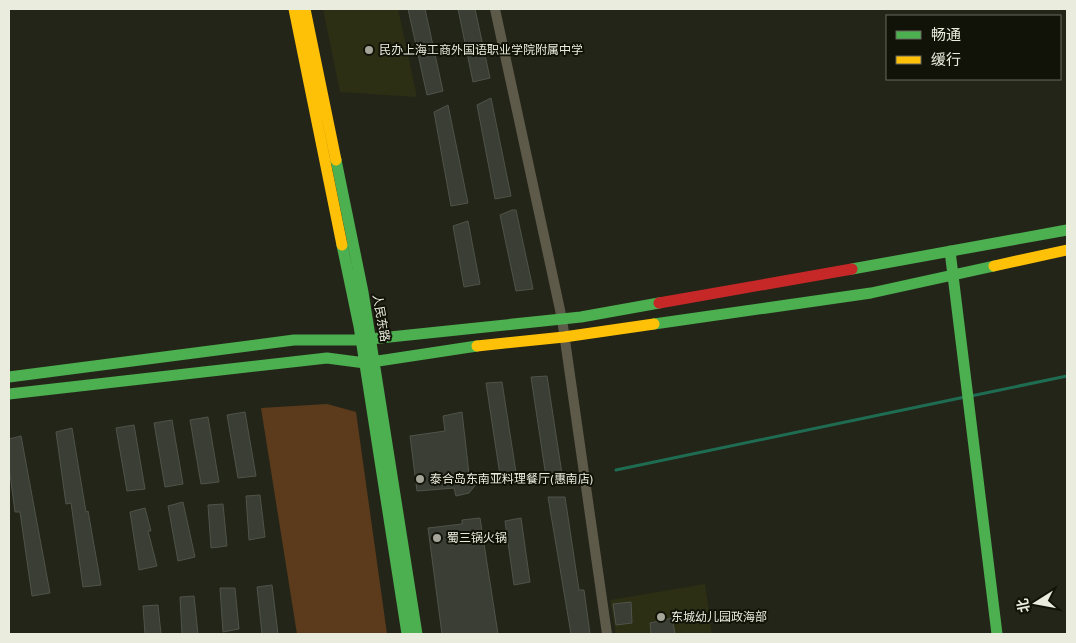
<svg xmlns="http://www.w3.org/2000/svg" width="1076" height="643" viewBox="0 0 1076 643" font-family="'Public Sans','Noto Sans SC',sans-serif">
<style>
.built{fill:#2c2f13}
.green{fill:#5c3b1c}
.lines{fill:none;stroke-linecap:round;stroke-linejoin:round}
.stream{stroke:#1e6d53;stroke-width:3}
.building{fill:#3a3e35;stroke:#4f5349}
.street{stroke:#5e5a4a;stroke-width:10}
.fast{stroke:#4caf50;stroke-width:11}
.slow{stroke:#ffc107;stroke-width:11}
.jam{stroke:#c62828;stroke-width:11}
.poi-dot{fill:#a5a699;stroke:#111208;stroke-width:2}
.labels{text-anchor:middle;stroke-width:4;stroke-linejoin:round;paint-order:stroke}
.poi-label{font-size:12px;fill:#eaecde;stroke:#111208;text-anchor:start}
.street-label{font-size:12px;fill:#eaecde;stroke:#111208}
</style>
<rect width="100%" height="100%" fill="#242519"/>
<path class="built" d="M 323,9 L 398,9 L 417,97 L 340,92 Z
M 705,584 L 712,634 L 616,634 L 610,600 Z"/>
<path class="green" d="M 327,404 L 356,412 L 387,634 L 297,634 L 261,408 Z"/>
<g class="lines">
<path class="stream" d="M 971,396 L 1067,376
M 616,470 L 965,397"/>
</g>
<path class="building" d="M 408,9 L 425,9 L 443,91 L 427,95 Z
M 458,9 L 475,9 L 490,78 L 473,82 Z
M 491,98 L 511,196 L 495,199 L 477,105 Z
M 448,105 L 468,203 L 451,206 L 434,112 Z
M 512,210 L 516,210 L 533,289 L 516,291 L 500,215 Z
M 468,221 L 480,284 L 464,287 L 453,226 Z
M 547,376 L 562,474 L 546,477 L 531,377 Z
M 502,382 L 517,479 L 501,482 L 486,383 Z
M 245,412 L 256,476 L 238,478 L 227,415 Z
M 462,412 L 469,474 L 477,483 L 469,493 L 456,496 L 454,488 L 417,491 L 410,436 L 445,431 L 443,416 Z
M 208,417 L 219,482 L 201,484 L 190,420 Z
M 172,420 L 183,484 L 165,487 L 154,423 Z
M 134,425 L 145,489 L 127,491 L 116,428 Z
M 72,428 L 86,512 L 88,511 L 101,585 L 83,587 L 71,503 L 66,504 L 56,432 Z
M 21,436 L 50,593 L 32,596 L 20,512 L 15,512 L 9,466 L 9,439 Z
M 260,495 L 265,537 L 249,540 L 246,496 Z
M 548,497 L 565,497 L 579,590 L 584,590 L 590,634 L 571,634 Z
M 183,502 L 195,557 L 178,561 L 168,506 Z
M 223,504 L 227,546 L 211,548 L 208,505 Z
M 145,508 L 151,531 L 148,531 L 157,566 L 139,570 L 130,512 Z
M 480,518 L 498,634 L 442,634 L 428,528 L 462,524 L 462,520 Z
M 521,518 L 530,582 L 514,585 L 505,521 Z
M 272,585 L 278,634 L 262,634 L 257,587 Z
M 220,588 L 235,588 L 239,629 L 223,632 Z
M 194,596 L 198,634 L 182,634 L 180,597 Z
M 631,602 L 632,623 L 616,625 L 613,604 Z
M 158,605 L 161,634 L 145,634 L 143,606 Z
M 672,618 L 675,634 L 651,634 L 650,623 Z"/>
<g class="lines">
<path class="street" d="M 495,9 L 562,319 L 607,634"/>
<path class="fast" d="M 336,160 L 363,292 L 417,634
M 342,245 L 359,326 L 407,634
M 950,251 L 997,634
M 852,269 L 1067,230
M 654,324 L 871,293 L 994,266
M 9,377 L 294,340 L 361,340 L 581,317 L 659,303
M 9,394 L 327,358 L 365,363 L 477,346"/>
<path class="slow" d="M 294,9 L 342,245
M 305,9 L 336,160
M 994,266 L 1067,250
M 477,346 L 564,337 L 654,324"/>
<path class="jam" d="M 659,303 L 852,269"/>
</g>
<g class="poi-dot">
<circle cx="369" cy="50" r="5"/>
<circle cx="420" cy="479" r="5"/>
<circle cx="437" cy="538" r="5"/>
<circle cx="661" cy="617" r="5"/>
</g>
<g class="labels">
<g class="poi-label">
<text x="379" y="54">民办上海工商外国语职业学院附属中学</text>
<text x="430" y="483">泰合岛东南亚料理餐厅(惠南店)</text>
<text x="447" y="542">蜀三锅火锅</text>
<text x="671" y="621">东城幼儿园政海部</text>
</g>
<g class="street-label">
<text transform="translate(381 318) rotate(80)" y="4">人民东路</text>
</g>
</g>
<rect width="1076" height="643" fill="none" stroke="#eaecde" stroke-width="20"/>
<rect x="886" y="15" width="175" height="65" fill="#111208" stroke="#68695e"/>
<rect x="896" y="31" width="25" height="8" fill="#4caf50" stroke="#68695e"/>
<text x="931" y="40" font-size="15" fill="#eaecde">畅通</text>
<rect x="896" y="56" width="25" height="8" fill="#ffc107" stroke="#68695e"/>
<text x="931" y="65" font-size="15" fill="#eaecde">缓行</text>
<g transform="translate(1036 603) rotate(259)" stroke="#111208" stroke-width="4" paint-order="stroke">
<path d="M0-4L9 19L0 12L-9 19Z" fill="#eaecde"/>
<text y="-8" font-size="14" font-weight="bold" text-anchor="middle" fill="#eaecde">北</text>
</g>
</svg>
